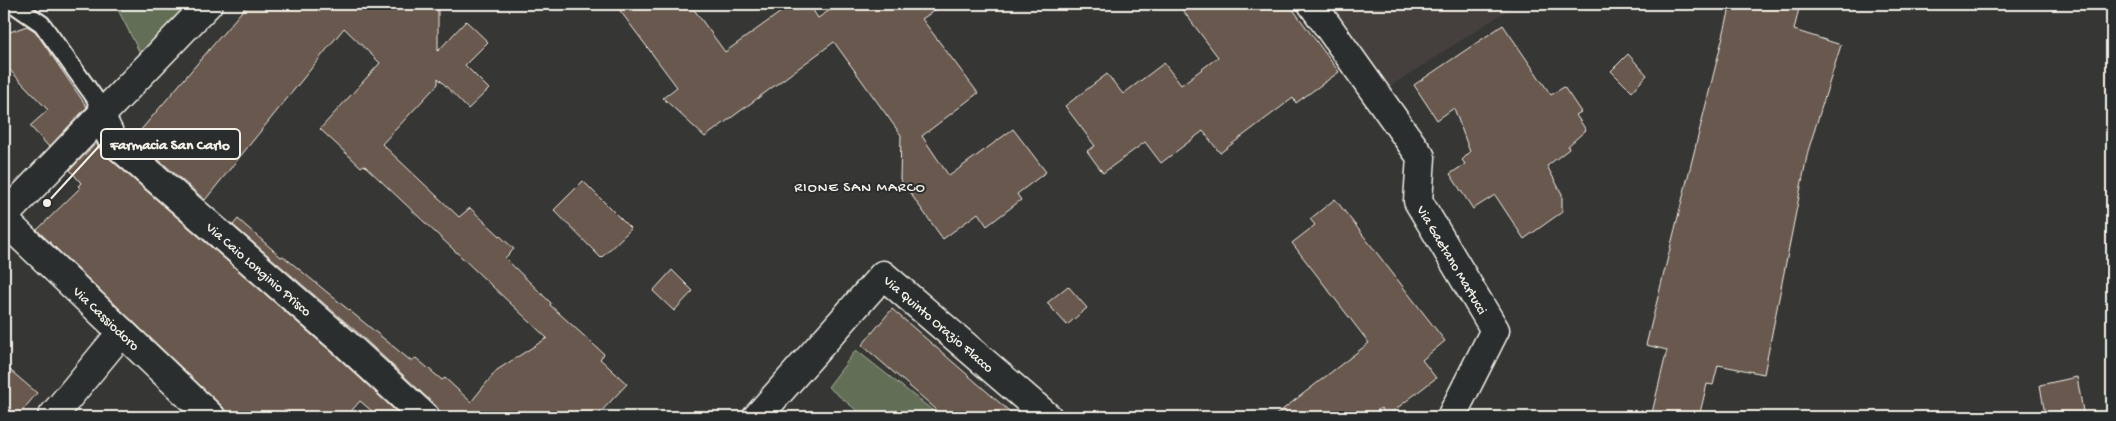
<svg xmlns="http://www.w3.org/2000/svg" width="2116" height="421" viewBox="0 0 2116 421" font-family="'Gochi Hand',sans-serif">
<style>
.built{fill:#45403c}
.green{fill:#626e55;stroke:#abb09e}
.building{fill:#67594e;stroke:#f4f1e8}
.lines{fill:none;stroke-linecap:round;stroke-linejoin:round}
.service-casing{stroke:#f4f1e8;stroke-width:20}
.minor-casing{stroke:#f4f1e8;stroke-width:31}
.secondary-casing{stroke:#f4f1e8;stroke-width:31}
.service{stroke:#2a2d2e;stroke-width:16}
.minor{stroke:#2a2d2e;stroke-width:28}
.secondary{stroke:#2a2d2e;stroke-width:28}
.labels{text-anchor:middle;stroke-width:4;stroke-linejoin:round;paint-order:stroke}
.street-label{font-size:14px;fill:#f4f1e8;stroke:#2a2d2e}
.neighbourhood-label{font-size:15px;letter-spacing:1px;fill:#f4f1e8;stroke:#2a2d2e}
.leader{fill:none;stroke:#f4f1e8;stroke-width:2}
.callout-dot{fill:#f4f1e8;stroke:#2a2d2e;stroke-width:2}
.callout{fill:#2a2d2e;stroke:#f4f1e8;stroke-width:2}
.callout-label{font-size:15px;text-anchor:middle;font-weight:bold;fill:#f4f1e8}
</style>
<rect width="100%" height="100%" fill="#363634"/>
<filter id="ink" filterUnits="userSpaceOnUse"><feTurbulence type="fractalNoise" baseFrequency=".02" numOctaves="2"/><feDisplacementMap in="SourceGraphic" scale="10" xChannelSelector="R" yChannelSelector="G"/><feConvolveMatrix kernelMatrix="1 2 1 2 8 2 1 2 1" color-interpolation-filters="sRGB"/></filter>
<g filter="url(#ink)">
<path class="built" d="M 1326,4 L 1517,4 L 1386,89 Z"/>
<path class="green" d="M 115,4 L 196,4 L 142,57 Z
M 856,350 L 941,417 L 865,417 L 828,387 Z"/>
<path class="building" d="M 248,4 L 438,4 L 438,51 L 466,21 L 488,42 L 465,65 L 489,89 L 468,109 L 438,78 L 438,84 L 382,144 L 459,217 L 470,208 L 514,249 L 505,258 L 551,303 L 550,305 L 604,354 L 600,359 L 627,384 L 596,417 L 440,417 L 440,412 L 436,406 L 357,332 L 233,225 L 238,219 L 281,257 L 283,256 L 411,361 L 416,358 L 442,380 L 445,378 L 471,402 L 497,370 L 547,338 L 364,165 L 361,167 L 320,129 L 380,63 L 344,28 L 205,200 L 134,138 Z
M 615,4 L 690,4 L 725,52 L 792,4 L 809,4 L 818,18 L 839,4 L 944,4 L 922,19 L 978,93 L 922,136 L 949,176 L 1013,129 L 1046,172 L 1017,194 L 1021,200 L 987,226 L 978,213 L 943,239 L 900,179 L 901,135 L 834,42 L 705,137 L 663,98 L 677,87 Z
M 1178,4 L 1289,4 L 1339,72 L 1296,103 L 1293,98 L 1220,153 L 1203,131 L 1161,163 L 1145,142 L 1103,173 L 1087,151 L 1095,146 L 1065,106 L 1107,74 L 1123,94 L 1164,63 L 1181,85 L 1218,57 Z
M 1731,4 L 1800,4 L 1794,30 L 1841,45 L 1808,151 L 1764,374 L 1718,365 L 1713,385 L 1707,384 L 1699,417 L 1651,417 L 1667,350 L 1646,345 Z
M 1503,25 L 1551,95 L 1564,87 L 1581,112 L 1576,115 L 1586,130 L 1568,146 L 1569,149 L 1547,166 L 1562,194 L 1562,212 L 1524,239 L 1495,195 L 1473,209 L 1450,174 L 1465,164 L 1462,160 L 1470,152 L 1454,108 L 1437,120 L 1414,85 Z
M 27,26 L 35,31 L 87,107 L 49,147 L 30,126 L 48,110 L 4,64 L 4,34 Z
M 1628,54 L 1647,75 L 1632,92 L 1611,71 Z
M 96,143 L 103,153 L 336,356 L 402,417 L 379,417 L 360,401 L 346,417 L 231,417 L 222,406 L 37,230 L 80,188 L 78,186 L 81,183 L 70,170 Z
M 583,181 L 631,229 L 601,258 L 554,210 Z
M 1335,199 L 1445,341 L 1422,360 L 1436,378 L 1387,416 L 1381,408 L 1369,417 L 1273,417 L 1369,343 L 1292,243 L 1315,225 L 1310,219 Z
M 672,270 L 693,291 L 674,311 L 653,291 Z
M 1068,286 L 1087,308 L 1067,325 L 1047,303 Z
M 892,309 L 1016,417 L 945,417 L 862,345 Z
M 4,365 L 37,393 L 17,417 L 4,417 Z
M 2077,377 L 2084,417 L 2059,417 L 2059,413 L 2045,415 L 2040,385 Z"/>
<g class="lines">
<g class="service-casing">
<path id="service" d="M 13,4 L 42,24 L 95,98 L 101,117"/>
</g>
<g class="minor-casing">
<g id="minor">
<path id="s1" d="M 1312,4 L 1421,157 L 1418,201 L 1495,330 L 1451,417"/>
<path id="s2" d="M 101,117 L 113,141 L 346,344 L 425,417"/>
<path id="s3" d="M 4,220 L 211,417"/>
<path d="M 52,417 L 122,332"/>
<path id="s4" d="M 757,417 L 883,275 L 1048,417"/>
</g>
</g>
<g class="secondary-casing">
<path id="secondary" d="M 4,216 L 208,4"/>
</g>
<use href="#service" class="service"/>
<use href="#minor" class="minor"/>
<use href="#secondary" class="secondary"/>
</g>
</g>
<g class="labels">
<g class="street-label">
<text dy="5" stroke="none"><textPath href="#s1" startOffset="300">Via Gaetano Martucci</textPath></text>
<text dy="5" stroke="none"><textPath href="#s2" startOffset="221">Via Caio Longinio Prisco</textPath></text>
<text dy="5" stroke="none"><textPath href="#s3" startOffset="142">Via Cassiodoro</textPath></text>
<text dy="5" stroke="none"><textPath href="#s4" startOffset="264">Via Quinto Orazio Flacco</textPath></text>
</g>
<g class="neighbourhood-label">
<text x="860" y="191">RIONE SAN MARCO</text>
</g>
</g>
<path class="leader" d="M47 203L101 144"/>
<circle class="callout-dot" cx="47" cy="203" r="5"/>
<rect class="callout" x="101" y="129" width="139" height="30" rx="5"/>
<g class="callout-label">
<text x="170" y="149">Farmacia San Carlo</text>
</g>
<rect width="2116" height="421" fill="none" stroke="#2a2d2e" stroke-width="20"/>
<rect x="10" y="10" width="2096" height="401" fill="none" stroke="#f4f1e8" stroke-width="2" filter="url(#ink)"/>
</svg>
